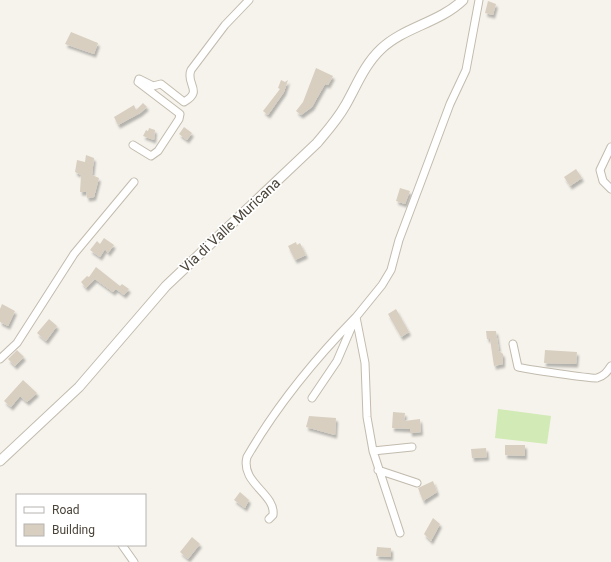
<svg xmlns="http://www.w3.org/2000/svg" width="611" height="562" viewBox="0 0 611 562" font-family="Roboto,sans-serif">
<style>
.green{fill:#d2eab5}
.building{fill:#d8cfc1;filter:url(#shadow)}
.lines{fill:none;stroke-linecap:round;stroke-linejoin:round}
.minor-casing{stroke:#c2bbae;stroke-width:9}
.tertiary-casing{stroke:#c2bbae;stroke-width:11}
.minor{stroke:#fff;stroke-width:7}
.tertiary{stroke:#fff;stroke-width:9}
.labels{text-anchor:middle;stroke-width:3.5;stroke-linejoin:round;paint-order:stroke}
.street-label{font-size:14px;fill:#4b4439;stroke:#fff}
</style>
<defs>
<filter id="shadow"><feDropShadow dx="2" dy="3.5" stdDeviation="1" flood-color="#0004"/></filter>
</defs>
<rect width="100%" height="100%" fill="#f6f3ec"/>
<path class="green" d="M 498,409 L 551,416 L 547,444 L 495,438 Z"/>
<path class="building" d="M 488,1 L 496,4 L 493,15 L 485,13 Z
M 71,32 L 98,43 L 94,54 L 65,44 Z
M 316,68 L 333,76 L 328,85 L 325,84 L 312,107 L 301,115 L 296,111 L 303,102 Z
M 281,80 L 285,82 L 288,80 L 284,92 L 268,115 L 263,111 L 280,89 L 278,88 Z
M 143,103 L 147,107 L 140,113 L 118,125 L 114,117 L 134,105 L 136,110 Z
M 184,127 L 192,133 L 187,140 L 179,134 Z
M 149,128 L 155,130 L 154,140 L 143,136 L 146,130 L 148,131 Z
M 86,155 L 94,158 L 92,175 L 99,178 L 94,197 L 87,198 L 86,192 L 80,192 L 81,175 L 75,172 L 77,160 L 85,162 Z
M 576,169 L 582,178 L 570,186 L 564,177 Z
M 400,188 L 410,191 L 405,204 L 396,201 Z
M 104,238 L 114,245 L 108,253 L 105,249 L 100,257 L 90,250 L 97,241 L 100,244 Z
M 296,242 L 297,245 L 300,243 L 306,255 L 295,260 L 288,246 Z
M 96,267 L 120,286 L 122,284 L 129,289 L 124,295 L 116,289 L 113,292 L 95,279 L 86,288 L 81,282 L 87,276 L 89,277 Z
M 2,304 L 15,311 L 8,326 L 0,322 L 0,309 Z
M 396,309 L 409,332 L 401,337 L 388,314 Z
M 49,319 L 57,326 L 46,341 L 37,333 Z
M 486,331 L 496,331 L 499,351 L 503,354 L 503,364 L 494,366 L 490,339 L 487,339 Z
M 17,350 L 24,357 L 15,366 L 8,359 Z
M 545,350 L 577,352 L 576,364 L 544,363 Z
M 23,380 L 37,393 L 27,402 L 20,396 L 11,407 L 4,401 Z
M 393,412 L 405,413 L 404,421 L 420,419 L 421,432 L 410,433 L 410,429 L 392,428 Z
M 309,416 L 336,418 L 335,435 L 306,427 Z
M 505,445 L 525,445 L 525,456 L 505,455 Z
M 486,448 L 487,457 L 472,458 L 471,449 Z
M 433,481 L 437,492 L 423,501 L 418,488 Z
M 240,492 L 249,500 L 245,508 L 234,500 Z
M 433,518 L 440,524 L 431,541 L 424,534 Z
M 192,537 L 200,544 L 188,559 L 180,552 Z
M 377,547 L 391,548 L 391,557 L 376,556 Z"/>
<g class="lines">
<g class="minor-casing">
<path id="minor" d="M 133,145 L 151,156 L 158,151 L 179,119 L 180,114 L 138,82 L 139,79 L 153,86 L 161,84 L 184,102 C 204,91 185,84 191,70 L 225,25 L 249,0
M 611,147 L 600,170 L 603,181 L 611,189
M 513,344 L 518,367 C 525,369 593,379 597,378 C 604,376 607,372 611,366
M 0,359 L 17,343 L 74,254 L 134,182
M 312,398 L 337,361 L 355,319
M 373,451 L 412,447
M 378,470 L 417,483
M 269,519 L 273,515 C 276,494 240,483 247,457 C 277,405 314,360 356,317
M 400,533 L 373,451 L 367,417 L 365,363 L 356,317 L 382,285 L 391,270 L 399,240 L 422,179 L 450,104 L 466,70 L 479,0
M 122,545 L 134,562"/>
</g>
<g class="tertiary-casing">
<path id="tertiary" d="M 0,461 L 79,387 L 166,286 L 317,143 C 327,131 337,120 345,106 C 356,87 364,65 381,49 C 404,27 439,23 463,0"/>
</g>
<use href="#minor" class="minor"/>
<use href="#tertiary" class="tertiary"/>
</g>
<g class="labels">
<g class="street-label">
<text transform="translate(230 225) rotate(-43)" y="5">Via di Valle Muricana</text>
</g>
</g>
<rect x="16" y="494" width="130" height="52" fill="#ffffff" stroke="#b7b4b0"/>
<rect x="24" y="507" width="20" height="6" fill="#ffffff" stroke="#b7b4b0"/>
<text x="52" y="514" font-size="12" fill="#4b4439">Road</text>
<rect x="24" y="524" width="20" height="12" fill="#d8cfc1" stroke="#b7b4b0"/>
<text x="52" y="534" font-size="12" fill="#4b4439">Building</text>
</svg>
